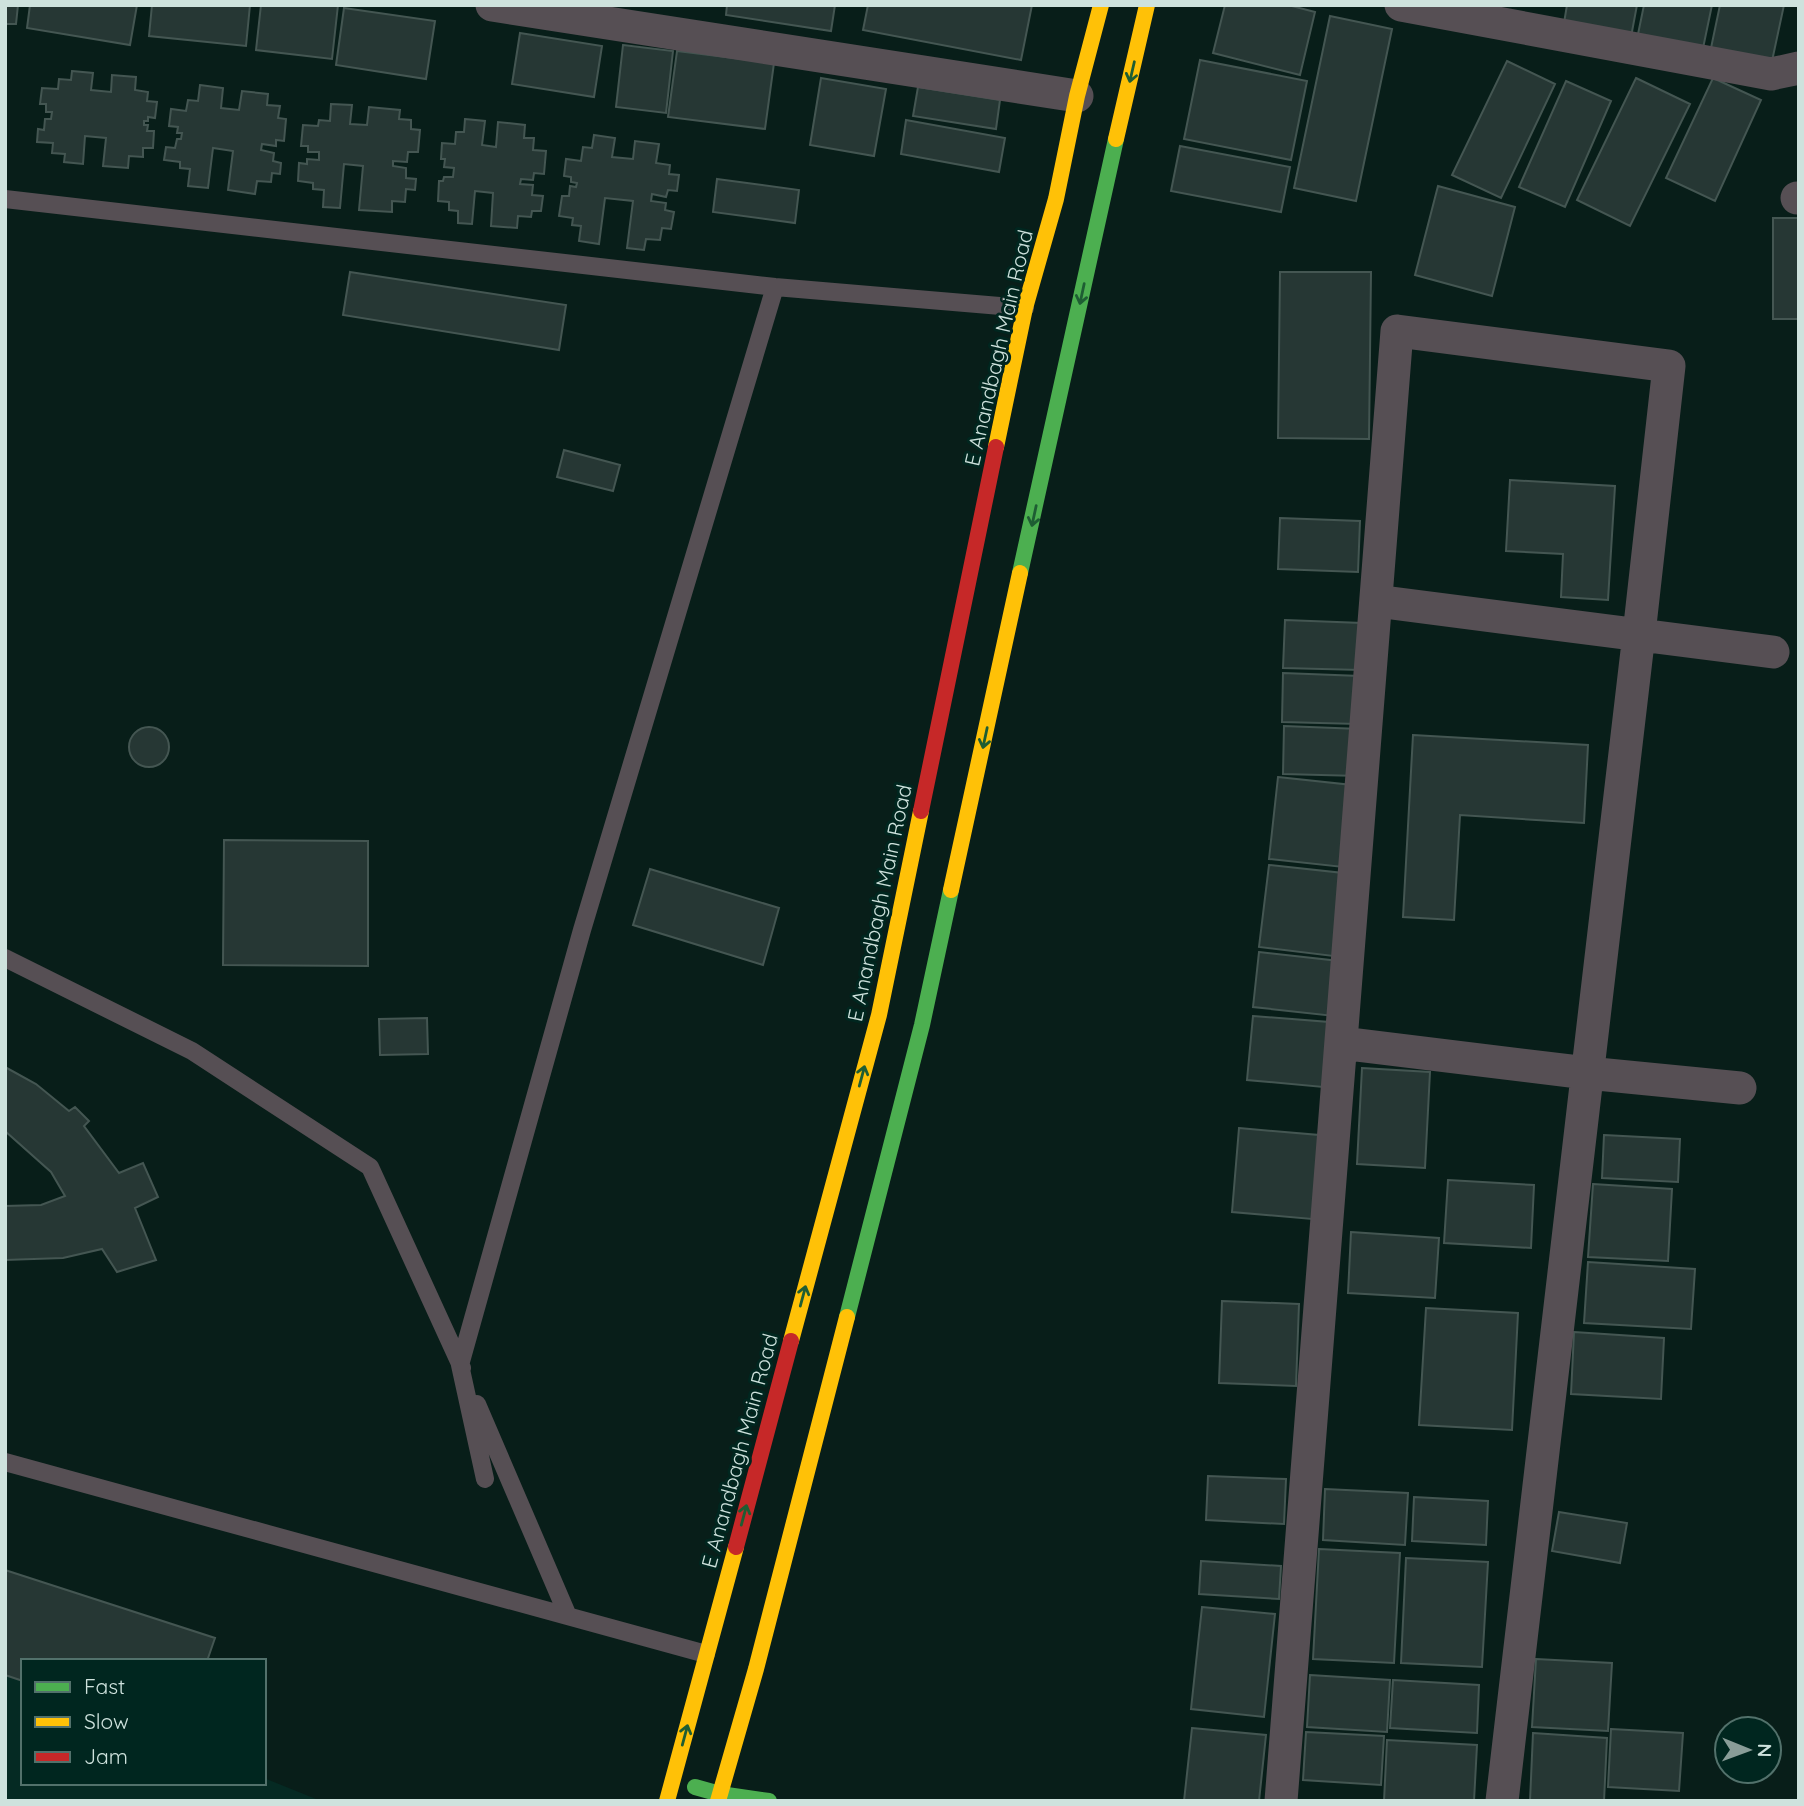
<svg xmlns="http://www.w3.org/2000/svg" width="1804" height="1806" viewBox="0 0 1804 1806" font-family="Quicksand,sans-serif">
<style>
.built{fill:#052a23}
.building{fill:#263734;stroke:#445652;stroke-width:2}
.lines{fill:none;stroke-linecap:round;stroke-linejoin:round}
.lane{stroke:#564f54;stroke-width:18}
.street{stroke:#564f54;stroke-width:33}
.fast{stroke:#4caf50;stroke-width:16}
.slow{stroke:#ffc107;stroke-width:16}
.jam{stroke:#c62828;stroke-width:16}
.oneway{stroke:#1e5d33}
.labels{text-anchor:middle;stroke-width:6;stroke-linejoin:round;paint-order:stroke}
.street-label{font-size:21px;fill:#cee2dd;stroke:#00261f}
</style>
<rect width="100%" height="100%" fill="#081e19"/>
<path class="built" d="M 5,1672 L 23,1679 L 23,1783 L 264,1783 L 264,1778 L 321,1801 L 5,1801 Z"/>
<path class="building" d="M 5,5 L 18,5 L 16,24 L 5,24 Z
M 30,5 L 137,5 L 130,45 L 27,28 Z
M 152,5 L 250,5 L 246,46 L 149,36 Z
M 261,5 L 338,5 L 332,59 L 256,50 Z
M 727,5 L 835,5 L 831,31 L 726,15 Z
M 868,5 L 1032,5 L 1021,60 L 863,30 Z
M 1225,5 L 1288,5 L 1315,12 L 1300,75 L 1213,53 Z
M 1567,5 L 1637,5 L 1631,37 L 1564,23 Z
M 1644,5 L 1712,5 L 1702,53 L 1637,39 Z
M 1720,5 L 1784,5 L 1772,61 L 1711,48 Z
M 344,8 L 435,21 L 426,79 L 336,65 Z
M 1330,16 L 1392,29 L 1356,201 L 1294,188 Z
M 520,33 L 602,46 L 594,97 L 512,84 Z
M 623,45 L 673,51 L 666,113 L 616,107 Z
M 677,51 L 774,63 L 765,129 L 668,117 Z
M 1200,60 L 1307,81 L 1291,160 L 1184,139 Z
M 1507,61 L 1555,84 L 1501,198 L 1452,175 Z
M 72,71 L 93,73 L 91,90 L 111,92 L 112,75 L 136,77 L 135,90 L 148,92 L 147,101 L 157,102 L 155,118 L 148,117 L 148,121 L 144,121 L 144,125 L 148,125 L 147,131 L 154,131 L 153,148 L 143,148 L 143,157 L 129,156 L 128,168 L 103,166 L 106,138 L 85,136 L 83,164 L 64,162 L 65,154 L 52,153 L 53,143 L 37,142 L 38,129 L 44,130 L 45,119 L 51,119 L 52,112 L 46,112 L 46,104 L 40,104 L 42,88 L 58,89 L 59,79 L 71,80 Z
M 821,78 L 886,89 L 874,156 L 810,145 Z
M 1636,78 L 1690,104 L 1630,226 L 1577,200 Z
M 1713,78 L 1761,100 L 1715,201 L 1666,178 Z
M 1566,81 L 1611,101 L 1565,207 L 1519,187 Z
M 200,85 L 223,88 L 221,108 L 239,110 L 242,91 L 268,94 L 267,105 L 280,106 L 278,118 L 286,119 L 284,141 L 276,140 L 276,146 L 262,144 L 261,150 L 274,153 L 273,161 L 281,163 L 280,174 L 272,173 L 271,182 L 257,181 L 255,194 L 228,190 L 233,151 L 213,148 L 208,188 L 188,186 L 190,169 L 180,168 L 180,162 L 164,160 L 166,147 L 175,148 L 177,139 L 181,139 L 182,133 L 177,133 L 178,127 L 169,126 L 171,109 L 186,111 L 188,100 L 198,101 Z
M 918,87 L 1000,100 L 996,129 L 913,116 Z
M 331,104 L 352,105 L 350,124 L 367,125 L 369,107 L 400,110 L 399,119 L 411,120 L 411,129 L 420,130 L 418,152 L 408,152 L 407,162 L 393,161 L 393,166 L 406,168 L 406,178 L 416,179 L 415,190 L 406,189 L 405,202 L 392,201 L 392,212 L 359,210 L 363,166 L 344,164 L 340,208 L 323,207 L 324,190 L 313,189 L 313,183 L 298,181 L 299,163 L 307,164 L 307,159 L 319,160 L 319,152 L 308,152 L 308,146 L 301,146 L 303,125 L 318,126 L 319,120 L 330,121 Z
M 465,119 L 485,121 L 482,145 L 496,147 L 498,122 L 525,125 L 524,138 L 534,138 L 533,150 L 546,151 L 544,174 L 534,173 L 533,180 L 521,179 L 520,184 L 533,185 L 532,195 L 543,196 L 541,211 L 532,211 L 531,217 L 518,216 L 517,228 L 491,226 L 493,193 L 475,191 L 472,224 L 458,223 L 458,211 L 449,210 L 449,202 L 438,201 L 439,181 L 443,181 L 444,177 L 453,177 L 454,168 L 444,167 L 445,159 L 441,159 L 442,143 L 455,144 L 456,132 L 464,132 Z
M 906,120 L 1005,138 L 999,172 L 901,154 Z
M 594,135 L 615,138 L 612,157 L 633,159 L 635,141 L 659,144 L 656,163 L 670,165 L 669,174 L 679,175 L 677,191 L 668,190 L 666,197 L 652,194 L 651,201 L 666,203 L 665,210 L 674,212 L 671,229 L 662,228 L 660,240 L 646,239 L 644,250 L 627,248 L 633,201 L 605,198 L 599,244 L 579,241 L 581,226 L 572,225 L 573,218 L 559,216 L 562,196 L 569,196 L 570,186 L 576,187 L 577,183 L 571,182 L 571,177 L 564,176 L 566,159 L 581,161 L 583,147 L 592,148 Z
M 1180,146 L 1290,167 L 1281,212 L 1171,191 Z
M 717,179 L 799,190 L 795,223 L 713,212 Z
M 1438,186 L 1515,207 L 1492,296 L 1415,275 Z
M 1773,218 L 1799,218 L 1799,319 L 1773,319 Z
M 350,272 L 566,305 L 559,350 L 343,315 Z
M 1280,272 L 1371,272 L 1369,439 L 1278,438 Z
M 564,450 L 620,465 L 613,491 L 557,477 Z
M 1510,480 L 1615,486 L 1608,600 L 1561,597 L 1563,554 L 1506,551 Z
M 1280,518 L 1360,521 L 1358,572 L 1278,569 Z
M 1285,620 L 1362,623 L 1361,670 L 1283,668 Z
M 1283,673 L 1360,676 L 1358,724 L 1282,722 Z
M 1284,726 L 1360,729 L 1359,776 L 1283,774 Z
M129 747a20 20 0 1 1 40 0a20 20 0 1 1-40 0Z
M 1413,735 L 1588,745 L 1584,823 L 1460,815 L 1454,920 L 1403,917 Z
M 1278,777 L 1352,785 L 1343,867 L 1269,859 Z
M 224,840 L 368,841 L 368,966 L 223,965 Z
M 1269,865 L 1343,873 L 1333,956 L 1259,947 Z
M 650,869 L 779,908 L 763,965 L 633,925 Z
M 1259,952 L 1339,961 L 1334,1016 L 1253,1007 Z
M 1253,1016 L 1329,1022 L 1323,1087 L 1247,1080 Z
M 427,1018 L 428,1054 L 380,1055 L 379,1019 Z
M 5,1067 L 36,1084 L 69,1111 L 75,1107 L 89,1121 L 84,1126 L 119,1173 L 143,1163 L 158,1197 L 135,1208 L 156,1260 L 117,1272 L 102,1249 L 63,1258 L 5,1260 L 5,1206 L 41,1205 L 65,1196 L 51,1172 L 5,1131 Z
M 1362,1068 L 1430,1072 L 1425,1168 L 1357,1164 Z
M 1239,1128 L 1319,1135 L 1312,1219 L 1232,1212 Z
M 1604,1135 L 1680,1139 L 1678,1182 L 1602,1178 Z
M 1448,1180 L 1534,1185 L 1531,1248 L 1444,1243 Z
M 1593,1184 L 1672,1189 L 1668,1261 L 1588,1257 Z
M 1351,1232 L 1439,1238 L 1435,1298 L 1348,1293 Z
M 1588,1262 L 1695,1269 L 1691,1329 L 1584,1323 Z
M 1222,1301 L 1299,1304 L 1296,1386 L 1219,1383 Z
M 1426,1308 L 1518,1313 L 1512,1430 L 1419,1425 Z
M 1574,1332 L 1664,1338 L 1661,1399 L 1571,1394 Z
M 1208,1476 L 1286,1479 L 1284,1524 L 1206,1520 Z
M 1325,1489 L 1408,1493 L 1405,1545 L 1323,1540 Z
M 1414,1497 L 1488,1501 L 1486,1545 L 1412,1541 Z
M 1559,1512 L 1627,1523 L 1620,1563 L 1552,1551 Z
M 1319,1549 L 1400,1553 L 1394,1663 L 1313,1659 Z
M 1406,1558 L 1488,1562 L 1482,1667 L 1401,1663 Z
M 1201,1561 L 1281,1566 L 1279,1599 L 1199,1594 Z
M 5,1570 L 215,1638 L 207,1661 L 23,1661 L 23,1681 L 5,1675 Z
M 1202,1607 L 1275,1614 L 1264,1717 L 1191,1709 Z
M 1536,1659 L 1612,1663 L 1608,1731 L 1532,1727 Z
M 1310,1675 L 1390,1680 L 1387,1732 L 1307,1727 Z
M 1393,1680 L 1479,1685 L 1477,1733 L 1390,1728 Z
M 1192,1728 L 1266,1735 L 1259,1801 L 1184,1801 Z
M 1611,1729 L 1683,1733 L 1679,1791 L 1608,1787 Z
M 1306,1732 L 1384,1736 L 1381,1785 L 1303,1780 Z
M 1533,1733 L 1607,1738 L 1604,1801 L 1530,1801 Z
M 1387,1740 L 1477,1745 L 1474,1801 L 1384,1801 Z"/>
<g class="lines">
<path class="lane" d="M 5,199 L 775,287 L 1025,308
M 5,958 L 192,1051 L 370,1167 L 462,1368
M 477,1404 L 568,1616
M 5,1462 L 706,1654
M 485,1479 L 460,1365 L 582,930 L 775,287"/>
<path class="street" d="M 492,5 L 1077,96
M 1401,5 L 1771,74 L 1799,68
M 1797,198 L 1799,198
M 1376,601 L 1773,652
M 1341,1043 L 1587,1073 L 1740,1088
M 1281,1801 L 1397,331 L 1669,366 L 1639,634 L 1502,1801"/>
<path class="fast" d="M 1020,573 L 1116,139
M 847,1317 L 922,1025 L 951,890
M 695,1787 L 720,1794 L 769,1801"/>
<path class="slow" d="M 1116,139 L 1147,5
M 996,447 L 1025,308 L 1056,199 L 1077,96 L 1101,5
M 951,890 L 1020,573
M 791,1341 L 879,1015 L 921,811
M 667,1801 L 736,1547
M 718,1801 L 756,1669 L 847,1317"/>
<path class="jam" d="M 921,811 L 996,447
M 736,1547 L 791,1341"/>
</g>
<defs><path id="oneway-shaft" d="M-6 0H5M1.5-3L5.5 0L1.5 3" fill="none" stroke-width="1.6" stroke-linecap="round" stroke-linejoin="round" transform="scale(1.75)"/></defs>
<g class="oneway">
<use href="#oneway-shaft" transform="translate(1132 72) rotate(103)"/>
<use href="#oneway-shaft" transform="translate(1082 294) rotate(102)"/>
<use href="#oneway-shaft" transform="translate(1034 516) rotate(102)"/>
<use href="#oneway-shaft" transform="translate(985 738) rotate(102)"/>
<use href="#oneway-shaft" transform="translate(862 1076) rotate(-75)"/>
<use href="#oneway-shaft" transform="translate(803 1296) rotate(-75)"/>
<use href="#oneway-shaft" transform="translate(744 1515) rotate(-75)"/>
<use href="#oneway-shaft" transform="translate(685 1735) rotate(-75)"/>
</g>
<g class="labels">
<g class="street-label">
<text transform="translate(999 348) rotate(-77)" y="7">E Anandbagh Main Road</text>
<text transform="translate(880 903) rotate(-78)" y="7">E Anandbagh Main Road</text>
<text transform="translate(740 1451) rotate(-75)" y="7">E Anandbagh Main Road</text>
</g>
</g>
<rect width="1804" height="1806" fill="none" stroke="#cee2dd" stroke-width="14"/>
<rect x="21" y="1659" width="245" height="126" fill="#00261f" stroke="#52716b" stroke-width="2"/>
<rect x="35" y="1682" width="35" height="10" fill="#4caf50" stroke="#52716b" stroke-width="2"/>
<text x="84" y="1694" font-size="21" fill="#cee2dd">Fast</text>
<rect x="35" y="1717" width="35" height="10" fill="#ffc107" stroke="#52716b" stroke-width="2"/>
<text x="84" y="1729" font-size="21" fill="#cee2dd">Slow</text>
<rect x="35" y="1752" width="35" height="10" fill="#c62828" stroke="#52716b" stroke-width="2"/>
<text x="84" y="1764" font-size="21" fill="#cee2dd">Jam</text>
<g transform="translate(1748 1750) rotate(91)"><circle r="33" fill="#00261f" stroke="#52716b" stroke-width="2"/>
<path d="M0-5L12 26L0 18L-12 26Z" fill="#899d98"/>
<text y="-10" font-size="19" font-weight="bold" text-anchor="middle" fill="#cee2dd">N</text>
</g>
</svg>
